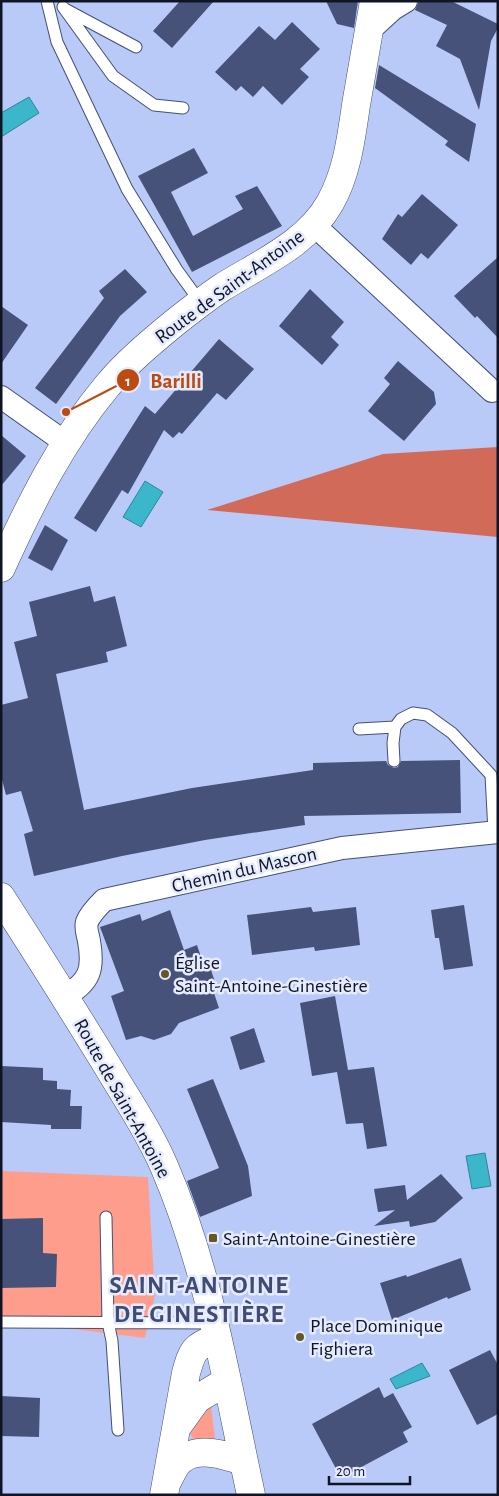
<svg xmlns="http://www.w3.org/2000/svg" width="499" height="1496" viewBox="0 0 499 1496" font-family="'Alegreya Sans',sans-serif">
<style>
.green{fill:#ff9d8d}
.forest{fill:#d26a59}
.water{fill:#3cb6ca;stroke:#2f8698}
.building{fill:#46527a}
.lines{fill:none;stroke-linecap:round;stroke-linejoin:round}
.lane-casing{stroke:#434f76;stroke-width:13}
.street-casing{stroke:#434f76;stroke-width:24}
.secondary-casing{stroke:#434f76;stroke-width:29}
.lane{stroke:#fff;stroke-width:11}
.street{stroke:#fff;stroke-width:22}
.secondary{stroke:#fff;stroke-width:28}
.poi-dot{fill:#675624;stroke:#e5ebfe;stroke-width:2}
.labels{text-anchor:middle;stroke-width:5;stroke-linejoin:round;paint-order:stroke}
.street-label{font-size:20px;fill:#101525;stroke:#e5ebfe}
.poi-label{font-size:20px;fill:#101525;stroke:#e5ebfe;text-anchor:start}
.district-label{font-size:25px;font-weight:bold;letter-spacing:1px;fill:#404c73;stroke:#e5ebfe}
.leader{fill:none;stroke:#bd4b11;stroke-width:2}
.callout-dot{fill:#bd4b11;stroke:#e5ebfe;stroke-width:2}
.mark-label{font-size:15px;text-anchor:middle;font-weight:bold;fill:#fff}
.callout-label{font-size:21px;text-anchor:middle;font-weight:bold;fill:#bd4b11;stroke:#e5ebfe;stroke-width:5;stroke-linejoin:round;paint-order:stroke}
</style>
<rect width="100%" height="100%" fill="#bacaf8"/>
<path class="green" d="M 1,1171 L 148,1177 L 155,1295 L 145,1338 L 1,1320 Z
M 211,1405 L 215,1439 L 195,1442 L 189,1432 L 202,1409 Z"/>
<path class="forest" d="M 498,447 L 498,537 L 207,510 L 383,454 Z"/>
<path class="water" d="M 29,97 L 39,113 L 1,137 L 1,113 Z
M 145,481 L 163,492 L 141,527 L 123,517 Z
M 485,1153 L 491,1186 L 472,1189 L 466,1156 Z
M 422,1363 L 430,1376 L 396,1389 L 390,1379 Z"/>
<path class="building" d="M 180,1 L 214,1 L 172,48 L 153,31 Z
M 326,1 L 358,1 L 354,28 L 337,24 Z
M 419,1 L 451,1 L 498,24 L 498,28 L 491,41 L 479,110 L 460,59 L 436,46 L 447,25 L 415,10 Z
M 292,22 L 320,49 L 300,69 L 309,77 L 282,105 L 263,86 L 253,97 L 241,86 L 236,91 L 215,72 L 259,26 L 275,40 Z
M 379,65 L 476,124 L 469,162 L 445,145 L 448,141 L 375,88 Z
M 194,148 L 208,173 L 171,192 L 193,236 L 243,209 L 235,196 L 257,186 L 282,226 L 192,272 L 138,176 Z
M 422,194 L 458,225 L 428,259 L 421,253 L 411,265 L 382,239 L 398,214 L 402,217 Z
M 498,257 L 498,338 L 477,316 L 475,318 L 454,296 Z
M 125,269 L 147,292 L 120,316 L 56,404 L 35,388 L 104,298 L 99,291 Z
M 310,289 L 344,322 L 331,337 L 339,345 L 322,365 L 279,326 Z
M 1,306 L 28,325 L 1,364 Z
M 219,339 L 254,369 L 226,400 L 217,393 L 182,434 L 179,432 L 173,438 L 164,430 L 128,494 L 122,490 L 96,532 L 74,518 L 145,406 L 155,414 Z
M 398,361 L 434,392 L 436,404 L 404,441 L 368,411 L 390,384 L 384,378 Z
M 1,435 L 26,456 L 1,486 Z
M 45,525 L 68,540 L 52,571 L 28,558 Z
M 90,586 L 94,602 L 115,596 L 127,646 L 106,652 L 108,662 L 56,674 L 84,810 L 192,788 L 313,770 L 313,763 L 386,761 L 388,765 L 394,768 L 398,767 L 401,761 L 460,760 L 461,813 L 304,816 L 305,825 L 205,840 L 122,856 L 34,876 L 24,834 L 33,831 L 21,791 L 6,795 L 1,776 L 1,705 L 28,698 L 14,642 L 37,636 L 29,602 Z
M 464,905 L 473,966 L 444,970 L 439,938 L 435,938 L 431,910 Z
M 311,907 L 313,912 L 356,907 L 360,945 L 315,951 L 314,947 L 252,955 L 247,915 Z
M 170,910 L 184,950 L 197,945 L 203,963 L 208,961 L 216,985 L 212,987 L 219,1008 L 179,1023 L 171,1034 L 154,1040 L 141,1036 L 126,1040 L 111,996 L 124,991 L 100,927 L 140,914 L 142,921 Z
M 335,996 L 348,1070 L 374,1067 L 387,1146 L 367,1149 L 363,1123 L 346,1124 L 337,1072 L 312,1076 L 300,1003 Z
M 254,1028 L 265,1062 L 240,1070 L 230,1037 Z
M 1,1066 L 43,1068 L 43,1080 L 57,1081 L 57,1089 L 71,1090 L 70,1106 L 82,1106 L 81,1129 L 51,1129 L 51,1125 L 1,1122 Z
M 213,1079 L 248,1166 L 252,1196 L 200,1217 L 187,1181 L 219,1168 L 187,1089 Z
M 441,1174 L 463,1198 L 435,1222 L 410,1227 L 409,1221 L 374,1226 L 395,1210 L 378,1212 L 374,1189 L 405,1185 L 407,1200 Z
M 43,1218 L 43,1253 L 57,1254 L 56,1287 L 1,1288 L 1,1219 Z
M 461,1258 L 471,1290 L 448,1299 L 447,1297 L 392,1320 L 380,1283 L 406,1275 L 407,1277 Z
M 490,1350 L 498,1365 L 498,1414 L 477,1425 L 449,1370 Z
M 379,1387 L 384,1398 L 393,1393 L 412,1427 L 403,1432 L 408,1442 L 341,1478 L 312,1424 Z
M 1,1396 L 40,1398 L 39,1437 L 1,1436 Z"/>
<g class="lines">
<g class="lane-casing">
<path id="lane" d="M 47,1 L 57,42 L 127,189 L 177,270 L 201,303
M 63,7 L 113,76 L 154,105 L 183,108
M 65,9 L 136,47
M 359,729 L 395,727
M 394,761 L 393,743 L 395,727 L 401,719 L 413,713 L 427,715 L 452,733 L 491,775 L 494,832
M 106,1217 L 108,1322 L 112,1341 L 118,1430
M 1,1322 L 213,1323"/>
</g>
<g class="street-casing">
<path id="street" d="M 369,31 L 393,9 L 406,1
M 314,225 L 492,391
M 1,397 L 66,443
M 65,996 C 90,982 94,969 89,941 C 88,935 85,928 87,922 C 90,914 98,906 104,900 L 342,848 L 498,832"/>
</g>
<g class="secondary-casing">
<path id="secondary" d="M 1,568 C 30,504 62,440 107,386 C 126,363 150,343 173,324 C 188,312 205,299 221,288 C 259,264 307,244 330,203 C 347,173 351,139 356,105 C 362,71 368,36 374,1
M 1,897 C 37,953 73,1010 108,1067 C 127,1099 149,1131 164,1166 C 209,1270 227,1384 251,1495
M 179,1424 L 197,1399 L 227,1381
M 168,1480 C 172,1473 175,1464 181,1460 C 198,1446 225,1455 243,1461
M 164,1495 L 186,1373 C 192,1351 194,1346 217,1338"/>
</g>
<use href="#lane" class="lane"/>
<use href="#street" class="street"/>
<use href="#secondary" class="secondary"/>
</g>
<g class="poi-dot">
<circle cx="165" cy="974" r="5"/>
<rect x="208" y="1233" width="10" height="10" rx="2.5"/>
<circle cx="300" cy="1337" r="5"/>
</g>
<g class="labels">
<g class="street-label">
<text transform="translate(229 286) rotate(-36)" y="7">Route de Saint-Antoine</text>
<text transform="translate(244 869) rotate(-13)" y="7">Chemin du Mascon</text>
<text transform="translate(123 1098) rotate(61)" y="7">Route de Saint-Antoine</text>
</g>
<g class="poi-label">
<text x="175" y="969">Église<tspan x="175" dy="23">Saint-Antoine-Ginestière</tspan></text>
<text x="223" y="1245">Saint-Antoine-Ginestière</text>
<text x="310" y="1332">Place Dominique<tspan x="310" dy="23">Fighiera</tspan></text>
</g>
<g class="district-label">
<text x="199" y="1293">SAINT-ANTOINE<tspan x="199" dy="29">DE GINESTIÈRE</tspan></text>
</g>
</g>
<path class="leader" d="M66 412L128 380"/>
<g class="callout-dot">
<circle cx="66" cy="412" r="5"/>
<circle cx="128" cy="380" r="12"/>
</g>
<g class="mark-label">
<text x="128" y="386">1</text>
</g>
<g class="callout-label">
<text x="176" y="388">Barilli</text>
</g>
<rect width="499" height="1496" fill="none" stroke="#101525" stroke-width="5"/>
<path d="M329 1476v8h81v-8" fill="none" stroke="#101525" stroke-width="2.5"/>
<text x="336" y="1476" font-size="15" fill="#101525" stroke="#e5ebfe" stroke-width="4" paint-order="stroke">20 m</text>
</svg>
